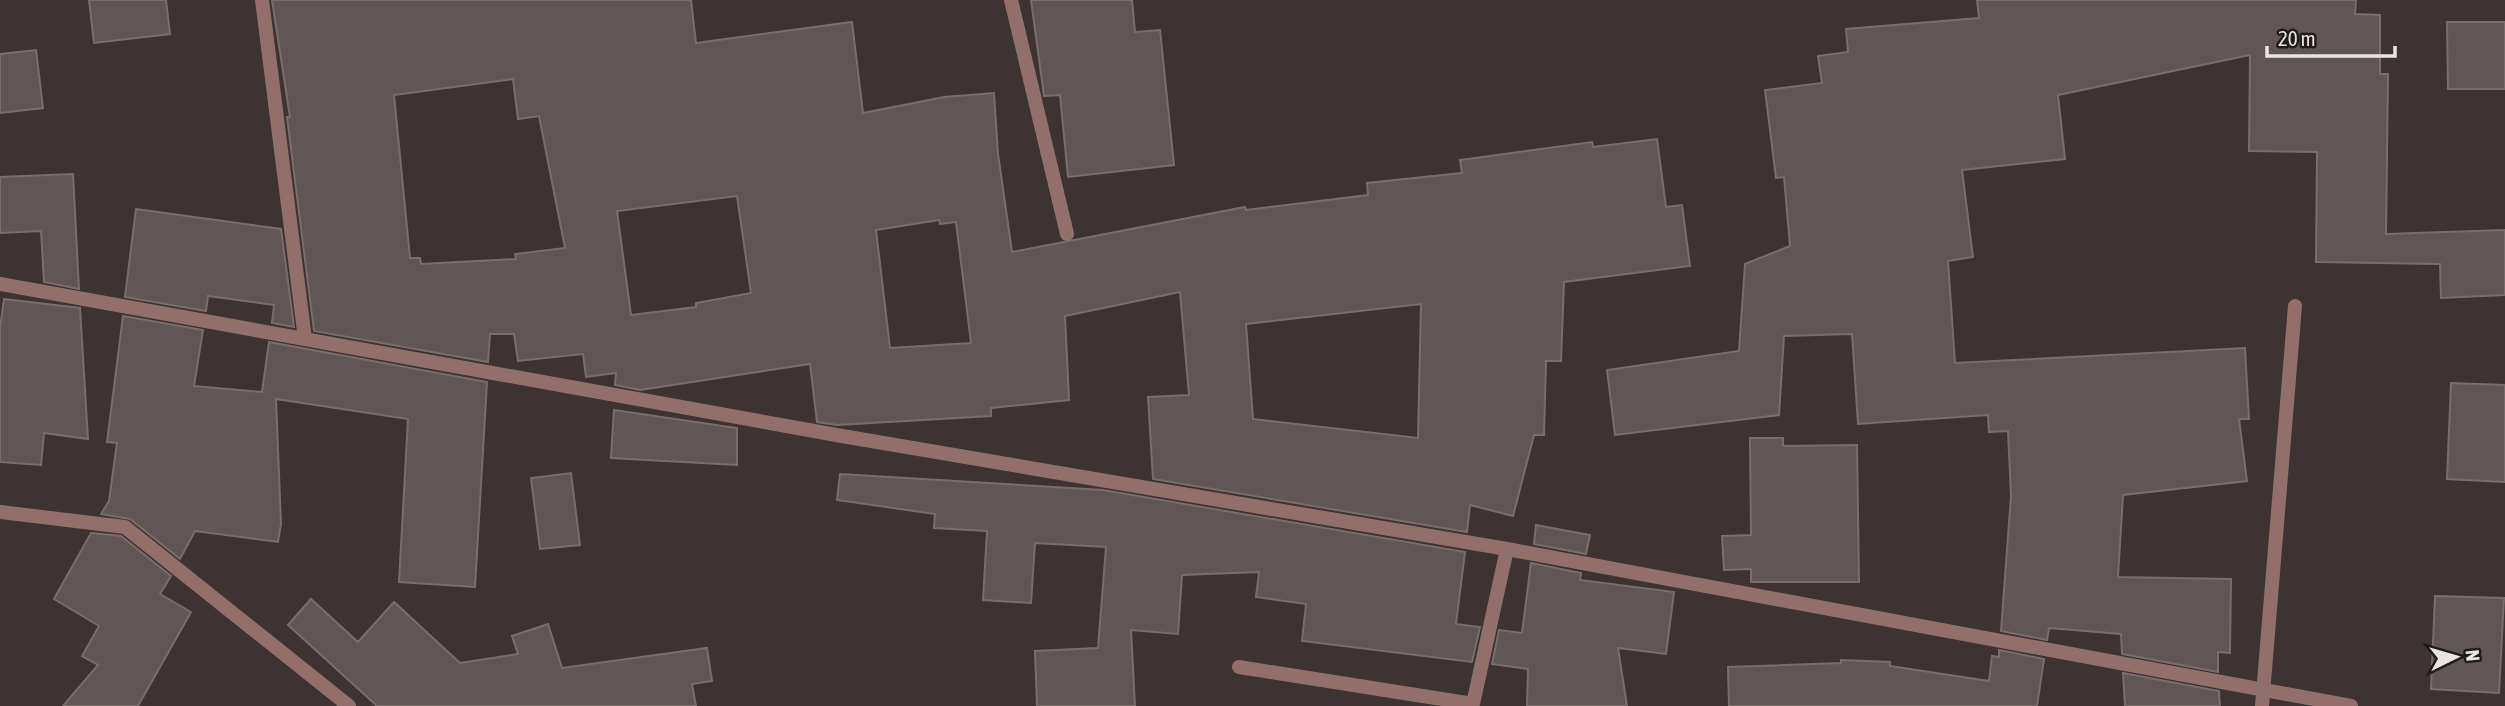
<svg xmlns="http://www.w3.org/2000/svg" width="2505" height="706" viewBox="0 0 2505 706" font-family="'Asap Condensed',sans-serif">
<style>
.building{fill:#605655;stroke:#796e6c;stroke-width:2;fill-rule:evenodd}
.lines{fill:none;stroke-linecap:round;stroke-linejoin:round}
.minor{stroke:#926f6b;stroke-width:14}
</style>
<rect width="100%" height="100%" fill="#3d3332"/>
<path class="building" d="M 89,0 L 166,0 L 170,34 L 94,43 Z
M 272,0 L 691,0 L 696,43 L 852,22 L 863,113 L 944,97 L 994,93 L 998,154 L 1012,252 L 1245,207 L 1246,210 L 1368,195 L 1367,183 L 1462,173 L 1460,160 L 1592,142 L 1593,147 L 1657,139 L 1666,207 L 1682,205 L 1690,266 L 1564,282 L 1561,361 L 1546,361 L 1544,435 L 1534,435 L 1513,516 L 1470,505 L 1467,532 L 1153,479 L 1148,397 L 1189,395 L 1180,292 L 1065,316 L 1069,400 L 991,408 L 991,416 L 837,425 L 817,422 L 810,364 L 640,390 L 615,385 L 616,373 L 586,377 L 583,354 L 518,361 L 514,334 L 490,334 L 488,362 L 314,331 L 287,117 L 290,117 ZM 513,79 L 518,119 L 539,116 L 565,248 L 515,254 L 516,259 L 421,264 L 420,258 L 410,258 L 394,95 ZM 737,196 L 751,293 L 696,303 L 696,307 L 631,315 L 617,211 ZM 939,220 L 940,224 L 956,222 L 971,343 L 890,348 L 876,230 ZM 1421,304 L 1418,438 L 1253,419 L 1246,324 Z
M 1031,0 L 1132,0 L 1135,32 L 1160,30 L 1174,165 L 1068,177 L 1060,95 L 1044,96 Z
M 1977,0 L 2356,0 L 2355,14 L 2380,15 L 2380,74 L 2388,74 L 2386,234 L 2505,230 L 2505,295 L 2441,298 L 2440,264 L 2316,262 L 2317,152 L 2249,151 L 2250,55 L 2058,95 L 2065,159 L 1962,170 L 1973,257 L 1948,261 L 1955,363 L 2245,348 L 2249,419 L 2239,419 L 2247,481 L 2123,495 L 2118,577 L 2231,579 L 2230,653 L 2218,652 L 2218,672 L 2122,654 L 2121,634 L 2049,628 L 2047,640 L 2001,631 L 2011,496 L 2008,431 L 1989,432 L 1988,415 L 1858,424 L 1852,334 L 1784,336 L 1779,415 L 1615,435 L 1607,370 L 1739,351 L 1745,264 L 1790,246 L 1784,177 L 1776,178 L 1765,90 L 1822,83 L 1818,56 L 1848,52 L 1846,29 L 1979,18 Z
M 2447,22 L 2505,22 L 2505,89 L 2448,89 Z
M 36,50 L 43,108 L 0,113 L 0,54 Z
M 73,174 L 79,289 L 44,282 L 41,231 L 0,233 L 0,177 Z
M 136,209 L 281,229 L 294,327 L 272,323 L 274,305 L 208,296 L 206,311 L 125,297 Z
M 4,299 L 80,308 L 88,439 L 44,433 L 41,465 L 0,462 L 0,328 Z
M 123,316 L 203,330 L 194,386 L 262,392 L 269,342 L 487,382 L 475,587 L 399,582 L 408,419 L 276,399 L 281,524 L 278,542 L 195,531 L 180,559 L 130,519 L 101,514 L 109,501 L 117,443 L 107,442 Z
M 2451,383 L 2505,385 L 2505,482 L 2447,479 Z
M 614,410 L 737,428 L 737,465 L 611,458 Z
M 1750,438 L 1783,438 L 1783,446 L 1857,445 L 1859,582 L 1751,582 L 1751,569 L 1724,570 L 1722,536 L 1751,535 Z
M 571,473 L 580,545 L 540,549 L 531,478 Z
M 840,474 L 1103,490 L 1465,552 L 1456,624 L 1480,627 L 1472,662 L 1302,641 L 1306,604 L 1256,597 L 1259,572 L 1182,575 L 1178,634 L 1131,630 L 1135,706 L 1037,706 L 1035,651 L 1098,648 L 1106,547 L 1035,543 L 1031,603 L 983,600 L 987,531 L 934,528 L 935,514 L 837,500 Z
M 1536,525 L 1590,535 L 1586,554 L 1534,544 Z
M 91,533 L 121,536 L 171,576 L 160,594 L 191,612 L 138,706 L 63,706 L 98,665 L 82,656 L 99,626 L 54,599 Z
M 1531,563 L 1581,573 L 1580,580 L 1674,592 L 1666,654 L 1618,648 L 1627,706 L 1527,706 L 1528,669 L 1492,664 L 1499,630 L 1522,633 Z
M 2435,596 L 2504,598 L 2499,693 L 2431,689 Z
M 311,599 L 358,642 L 394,602 L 460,663 L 518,654 L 512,636 L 548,624 L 562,668 L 707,648 L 712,681 L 692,684 L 696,706 L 377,706 L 288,625 Z
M 1999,650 L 2044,659 L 2037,706 L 1729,706 L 1728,667 L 1841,663 L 1841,660 L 1890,662 L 1890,666 L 1989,681 L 1992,656 L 1999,657 Z
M 2123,673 L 2219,691 L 2220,706 L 2125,706 Z"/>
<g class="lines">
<path class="minor" d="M 262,0 L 305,339
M 1011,0 L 1067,234
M 0,284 L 842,436 L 1507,549 L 2351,706
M 0,512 L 125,527 L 349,706
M 1239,667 L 1473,704 L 1507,549
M 2262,706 L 2295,306"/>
</g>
<g transform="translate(2456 657) rotate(85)" stroke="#201c1b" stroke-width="5" paint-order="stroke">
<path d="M0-5L12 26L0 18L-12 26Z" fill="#ebe4e4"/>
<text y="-10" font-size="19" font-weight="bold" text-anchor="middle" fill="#ebe4e4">N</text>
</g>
<path d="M2267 46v10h128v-10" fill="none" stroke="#ebe4e4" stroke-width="3.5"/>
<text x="2278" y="46" font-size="21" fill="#ebe4e4" stroke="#201c1b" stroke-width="5" paint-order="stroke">20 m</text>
</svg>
